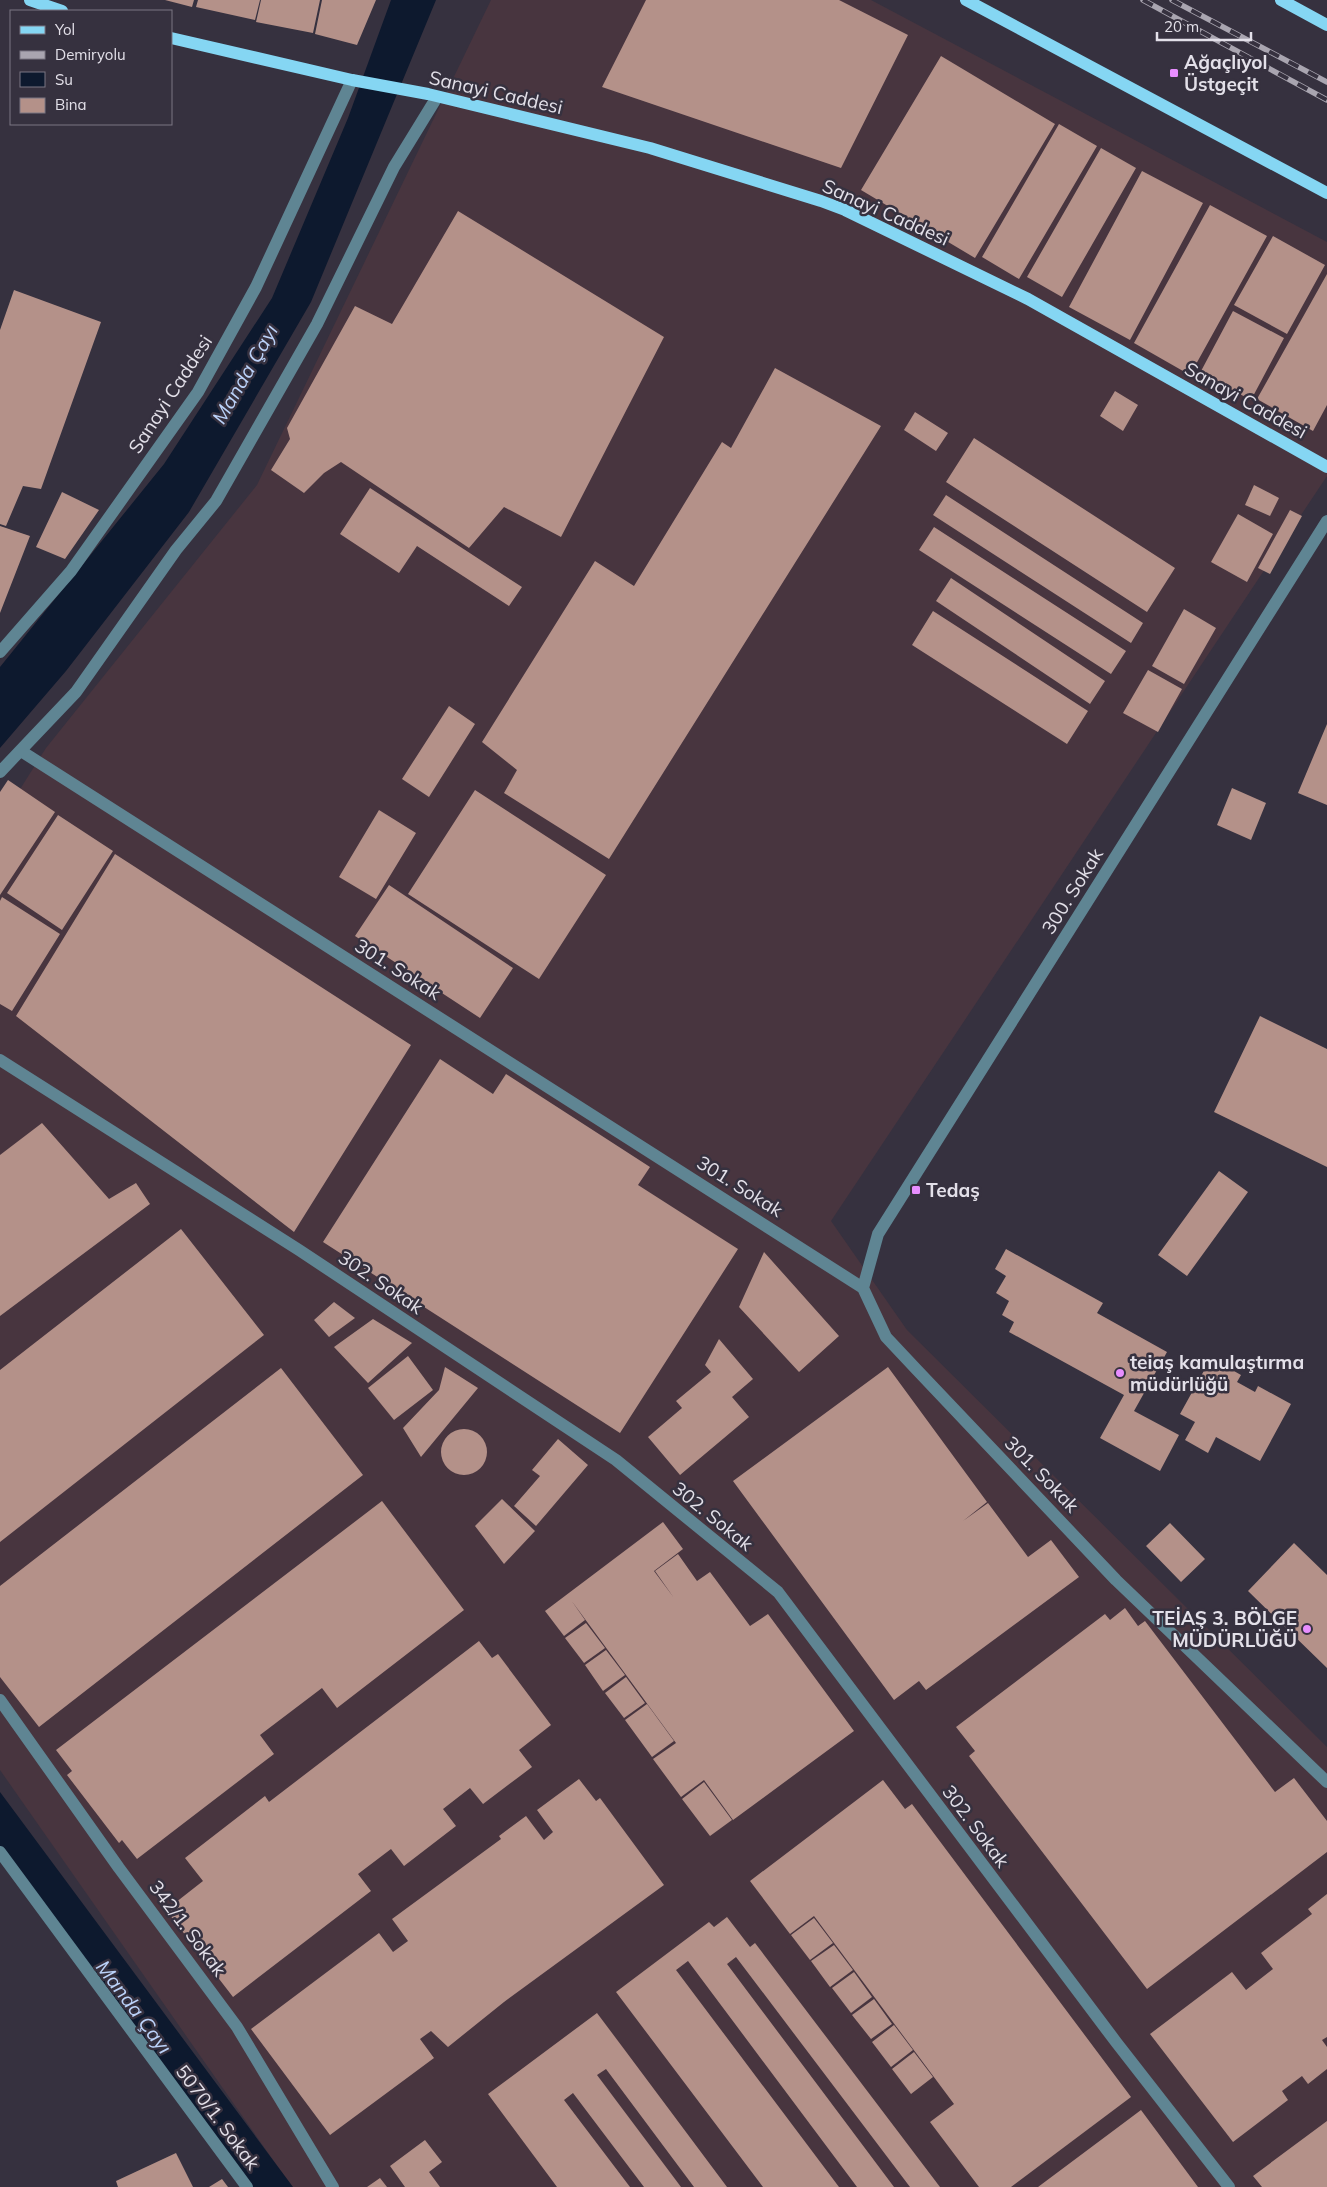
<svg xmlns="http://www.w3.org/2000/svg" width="1327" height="2187" viewBox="0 0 1327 2187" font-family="Mulish,sans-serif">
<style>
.industrial{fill:#48353f}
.water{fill:#0d192e}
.building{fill:#b49189}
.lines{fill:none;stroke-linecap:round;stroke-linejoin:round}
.minor{stroke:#5f8593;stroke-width:12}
.major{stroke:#85d6f3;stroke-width:12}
.rail-casing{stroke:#a9a5b0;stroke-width:5.5}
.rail{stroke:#36313f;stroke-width:4;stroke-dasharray:11;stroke-linecap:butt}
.poi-dot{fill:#e88eff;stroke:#36313f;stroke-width:2}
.labels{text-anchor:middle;stroke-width:5;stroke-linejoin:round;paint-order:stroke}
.poi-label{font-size:19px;font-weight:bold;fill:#e3e0e9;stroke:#36313f;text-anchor:start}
.street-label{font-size:19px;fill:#e3e0e9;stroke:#36313f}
.water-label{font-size:20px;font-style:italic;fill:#bbd2f9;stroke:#36313f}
</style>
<rect width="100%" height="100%" fill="#36313f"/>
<path class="industrial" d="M 491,0 L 871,0 L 1327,242 L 1327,476 L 831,1221 L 907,1330 L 1327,1747 L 1327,2187 L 292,2187 L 0,1770 L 0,821 L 46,748 L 257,485 Z"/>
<path class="water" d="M 391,0 L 436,0 L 311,302 L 189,512 L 66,671 L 0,748 L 0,667 L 164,464 L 272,298 L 348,118 Z
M 0,1792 L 293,2187 L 247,2187 L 0,1856 Z"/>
<path class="building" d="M 165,0 L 194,0 L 192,7 Z
M 198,0 L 260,0 L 255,20 L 196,7 Z
M 261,0 L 320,0 L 313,33 L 256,22 Z
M 322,0 L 376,0 L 357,45 L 315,34 Z
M 646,0 L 839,0 L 908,35 L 841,168 L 602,87 Z
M 941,56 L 1055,124 L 975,258 L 861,190 Z
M 1059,124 L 1097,146 L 1019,279 L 982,257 Z
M 1101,148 L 1136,168 L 1062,297 L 1027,277 Z
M 1142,171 L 1203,203 L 1130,340 L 1069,307 Z
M 1210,205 L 1267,236 L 1190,375 L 1134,343 Z
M 458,211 L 664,337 L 561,537 L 504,507 L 469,548 L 341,462 L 324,473 L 304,493 L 271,470 L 290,439 L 287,428 L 355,306 L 392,324 Z
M 1273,236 L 1325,265 L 1287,334 L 1234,305 Z
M 1327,274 L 1327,405 L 1313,431 L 1257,399 Z
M 14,290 L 101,322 L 41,489 L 23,486 L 6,526 L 0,524 L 0,330 Z
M 1233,311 L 1284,338 L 1251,400 L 1200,373 Z
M 775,368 L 881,426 L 609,859 L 504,793 L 517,770 L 482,742 L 595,561 L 634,586 L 722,442 L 731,448 Z
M 1115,391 L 1138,405 L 1123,431 L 1100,416 Z
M 915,412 L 948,433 L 936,451 L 904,430 Z
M 974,438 L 1175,568 L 1147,612 L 946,482 Z
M 1254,485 L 1279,498 L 1270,516 L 1245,505 Z
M 370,488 L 522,587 L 509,606 L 417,546 L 399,573 L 340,534 Z
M 62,492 L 99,510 L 65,559 L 36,547 Z
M 946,495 L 1143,623 L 1131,643 L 933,515 Z
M 1290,510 L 1302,516 L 1270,574 L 1258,568 Z
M 1238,514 L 1273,534 L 1247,582 L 1211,562 Z
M 0,526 L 30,536 L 0,613 Z
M 934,527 L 1126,651 L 1111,674 L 919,550 Z
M 951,578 L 1105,681 L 1090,704 L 936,601 Z
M 1184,609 L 1216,628 L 1184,684 L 1152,666 Z
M 933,611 L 1088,711 L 1067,744 L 912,645 Z
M 1148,670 L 1182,689 L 1158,732 L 1123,713 Z
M 449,706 L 475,724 L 429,797 L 402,779 Z
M 1327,724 L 1327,805 L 1298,793 Z
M 8,780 L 55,812 L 0,895 L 0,792 Z
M 1232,788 L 1266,803 L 1251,840 L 1217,825 Z
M 475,790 L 606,875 L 539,979 L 408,894 Z
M 379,810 L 416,833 L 376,899 L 339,877 Z
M 58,815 L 113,851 L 62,930 L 7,893 Z
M 115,854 L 411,1045 L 294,1232 L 16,1016 Z
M 389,885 L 513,968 L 480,1018 L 355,936 Z
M 2,897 L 60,934 L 12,1011 L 0,1004 L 0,901 Z
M 1260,1016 L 1327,1049 L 1327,1167 L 1214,1112 Z
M 440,1059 L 493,1094 L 506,1074 L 650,1167 L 638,1185 L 738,1249 L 620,1433 L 323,1242 Z
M 42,1123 L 109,1199 L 136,1183 L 150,1204 L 0,1316 L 0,1155 Z
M 1219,1171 L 1248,1192 L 1187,1276 L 1158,1255 Z
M 181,1229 L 264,1335 L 0,1542 L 0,1370 Z
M 1006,1249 L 1103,1303 L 1097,1313 L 1167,1352 L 1134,1411 L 1179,1435 L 1160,1471 L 1100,1438 L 1124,1395 L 1009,1332 L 1014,1322 L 1002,1315 L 1009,1301 L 996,1293 L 1006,1276 L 995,1269 Z
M 764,1252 L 839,1336 L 799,1372 L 739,1307 Z
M 334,1302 L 355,1318 L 329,1337 L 314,1320 Z
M 373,1319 L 412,1343 L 368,1383 L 334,1347 Z
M 719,1339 L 753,1379 L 732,1397 L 749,1417 L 680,1475 L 648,1437 L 682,1408 L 676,1401 L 711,1372 L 705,1365 Z
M 408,1356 L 433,1390 L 394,1420 L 368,1388 Z
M 1211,1358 L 1241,1375 L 1237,1382 L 1255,1392 L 1258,1386 L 1291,1404 L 1260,1461 L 1216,1437 L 1208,1453 L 1185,1440 L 1195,1422 L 1180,1414 Z
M 445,1367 L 478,1388 L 421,1457 L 403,1428 L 439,1390 Z
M 888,1367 L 987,1502 L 963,1521 L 988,1503 L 1028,1557 L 1051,1540 L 1079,1577 L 926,1690 L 919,1681 L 894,1700 L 733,1481 Z
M 281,1368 L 363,1475 L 39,1727 L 0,1677 L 0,1586 Z
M441 1452a23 23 0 1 1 46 0a23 23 0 1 1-46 0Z
M 558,1439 L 588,1465 L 536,1526 L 514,1506 L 540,1476 L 532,1470 Z
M 502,1499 L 535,1531 L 504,1564 L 475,1526 Z
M 382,1501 L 464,1610 L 337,1708 L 322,1688 L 260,1735 L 274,1754 L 137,1859 L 122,1840 L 119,1843 L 67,1775 L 72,1771 L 56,1750 Z
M 663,1522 L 683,1549 L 654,1571 L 674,1598 L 655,1571 L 678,1554 L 697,1581 L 710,1572 L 750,1626 L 768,1614 L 854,1731 L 733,1820 L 704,1780 L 681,1797 L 653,1759 L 676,1743 L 571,1600 L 585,1620 L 564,1636 L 545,1611 Z
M 1170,1523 L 1205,1559 L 1181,1582 L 1146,1546 Z
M 1294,1543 L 1327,1575 L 1327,1668 L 1248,1591 Z
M 1125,1608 L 1138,1626 L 1145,1621 L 1275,1792 L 1294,1778 L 1327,1821 L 1327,1852 L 1147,1989 L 969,1756 L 975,1751 L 956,1727 L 1105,1614 L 1110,1620 Z
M 586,1623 L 605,1648 L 584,1663 L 565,1638 Z
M 479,1641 L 492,1658 L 498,1654 L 551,1725 L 519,1750 L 532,1767 L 483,1804 L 470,1788 L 443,1809 L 456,1826 L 404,1866 L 391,1849 L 358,1874 L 371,1891 L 233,1997 L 166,1910 L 203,1881 L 185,1858 L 265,1796 L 269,1802 Z
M 606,1650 L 625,1675 L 603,1691 L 585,1665 Z
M 626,1677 L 645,1703 L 624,1718 L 605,1693 Z
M 647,1704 L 674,1741 L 652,1757 L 625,1720 Z
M 579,1779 L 596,1801 L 600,1798 L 664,1885 L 504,2002 L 448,2047 L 431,2031 L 420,2039 L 434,2058 L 330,2135 L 251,2029 L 379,1933 L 393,1952 L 408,1941 L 392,1919 L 501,1839 L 499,1836 L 526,1816 L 544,1840 L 553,1832 L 537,1810 Z
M 883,1780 L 905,1809 L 912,1804 L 1131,2097 L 1011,2187 L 979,2187 L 930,2122 L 954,2104 L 814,1916 L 790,1934 L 750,1881 Z
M 704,1782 L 732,1820 L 710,1836 L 682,1799 Z
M 1327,1894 L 1327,2037 L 1322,2040 L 1327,2047 L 1327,2069 L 1308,2084 L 1302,2076 L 1282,2091 L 1288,2100 L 1233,2142 L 1150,2034 L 1232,1972 L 1246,1990 L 1273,1969 L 1261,1953 L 1312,1914 L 1308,1909 Z
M 727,1917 L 750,1947 L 755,1943 L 940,2187 L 910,2187 L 736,1957 L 727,1964 L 894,2187 L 857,2187 L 688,1961 L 676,1970 L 839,2187 L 763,2187 L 616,1992 L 709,1922 L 714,1927 Z
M 814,1918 L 833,1943 L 810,1960 L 791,1935 Z
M 834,1945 L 853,1970 L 830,1987 L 811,1961 Z
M 854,1972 L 872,1997 L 851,2013 L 832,1988 Z
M 874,1999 L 892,2024 L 871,2039 L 852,2015 Z
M 597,2013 L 627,2053 L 727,2187 L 694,2187 L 606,2069 L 597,2075 L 681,2187 L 644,2187 L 573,2093 L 564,2100 L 630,2187 L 557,2187 L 488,2094 Z
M 894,2025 L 913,2050 L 891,2067 L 872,2042 Z
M 914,2052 L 933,2077 L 911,2094 L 892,2069 Z
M 1141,2110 L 1198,2187 L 1038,2187 L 1125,2122 Z
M 1327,2121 L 1327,2187 L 1262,2187 L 1253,2176 Z
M 425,2140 L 442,2162 L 429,2172 L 440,2187 L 405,2187 L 390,2166 Z
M 176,2153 L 193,2187 L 118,2187 L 116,2181 Z
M 380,2178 L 387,2187 L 367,2187 Z
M 222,2179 L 228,2187 L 209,2187 Z"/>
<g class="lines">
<path class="minor" d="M 0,652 L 71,571 L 198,392 L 256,287 L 352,80
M 21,751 L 863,1288 L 886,1337 L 917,1370 L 1116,1580 L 1327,1782
M 0,772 L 76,692 L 176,550 L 216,501 L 317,324 L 394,167 L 437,97
M 0,1060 L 299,1250 L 616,1460 L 778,1592 L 1116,2042 L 1229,2187
M 863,1288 L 878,1234 L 1327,521
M 0,1700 L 119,1868 L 237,2027 L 333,2187
M 0,1852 L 247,2187"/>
<path class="major" d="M 30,0 L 62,11
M 966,0 L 1327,193
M 1281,0 L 1327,25
M 171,38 L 352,80 L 428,94 L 650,148 L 821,201 L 845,210 L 1028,299 L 1327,467"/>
<g class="rail-casing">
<path id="rail" d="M 1143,0 L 1327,100
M 1172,0 L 1327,82"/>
</g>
<use href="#rail" class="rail"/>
</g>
<g class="poi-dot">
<rect x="1169" y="68" width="10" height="10" rx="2.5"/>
<rect x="911" y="1185" width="10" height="10" rx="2.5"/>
<circle cx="1120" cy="1373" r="5"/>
<circle cx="1307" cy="1629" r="5"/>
</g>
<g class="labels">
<g class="poi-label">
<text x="1184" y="69">Ağaçlıyol<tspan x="1184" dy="22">Üstgeçit</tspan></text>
<text x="926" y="1197">Tedaş</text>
<text x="1130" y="1369">teiaş kamulaştırma<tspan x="1130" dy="22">müdürlüğü</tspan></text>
<text x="1297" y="1625" text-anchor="end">TEİAŞ 3. BÖLGE<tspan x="1297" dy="22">MÜDÜRLÜĞÜ</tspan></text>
</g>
<g class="street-label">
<text transform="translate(496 92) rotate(13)" y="7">Sanayi Caddesi</text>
<text transform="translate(886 212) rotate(24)" y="7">Sanayi Caddesi</text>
<text transform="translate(170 394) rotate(-57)" y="7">Sanayi Caddesi</text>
<text transform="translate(1246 400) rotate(29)" y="7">Sanayi Caddesi</text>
<text transform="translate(1072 891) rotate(-58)" y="7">300. Sokak</text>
<text transform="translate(398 969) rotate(32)" y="7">301. Sokak</text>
<text transform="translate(740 1186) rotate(32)" y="7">301. Sokak</text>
<text transform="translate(381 1282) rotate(34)" y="7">302. Sokak</text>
<text transform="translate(1042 1474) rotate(46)" y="7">301. Sokak</text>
<text transform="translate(713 1516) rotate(39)" y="7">302. Sokak</text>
<text transform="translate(976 1826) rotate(53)" y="7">302. Sokak</text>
<text transform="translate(188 1928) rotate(53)" y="7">342/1. Sokak</text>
<text transform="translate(218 2117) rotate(53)" y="7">5070/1. Sokak</text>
</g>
<g class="water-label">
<text transform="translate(245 374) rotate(-60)" y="7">Manda Çayı</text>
<text transform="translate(134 2007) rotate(53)" y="7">Manda Çayı</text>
</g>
</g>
<rect x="10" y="10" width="162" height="115" fill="#36313f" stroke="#7b7783"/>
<rect x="20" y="26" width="25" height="8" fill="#85d6f3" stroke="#7b7783"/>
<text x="55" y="35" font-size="15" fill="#e3e0e9">Yol</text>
<rect x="20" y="51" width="25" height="8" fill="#a9a5b0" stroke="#7b7783"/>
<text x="55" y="60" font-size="15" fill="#e3e0e9">Demiryolu</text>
<rect x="20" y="72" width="25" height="15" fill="#0d192e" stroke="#7b7783"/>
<text x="55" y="85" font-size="15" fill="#e3e0e9">Su</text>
<rect x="20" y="98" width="25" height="15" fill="#b49189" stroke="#7b7783"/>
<text x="55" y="110" font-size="15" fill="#e3e0e9">Bina</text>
<path d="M1157 32v8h94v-8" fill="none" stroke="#e3e0e9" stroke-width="2.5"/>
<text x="1164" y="32" font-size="15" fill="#e3e0e9" stroke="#36313f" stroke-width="4" paint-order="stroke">20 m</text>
</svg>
